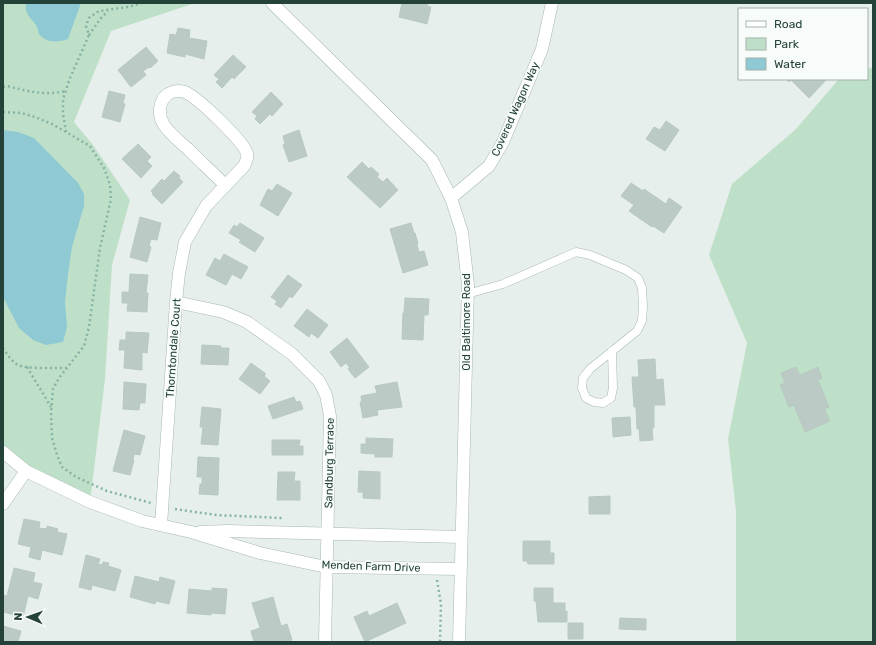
<svg xmlns="http://www.w3.org/2000/svg" width="876" height="645" viewBox="0 0 876 645" font-family="Rubik,sans-serif">
<style>
.green{fill:#bfe0c8}
.water{fill:#8ec9d4}
.building{fill:#bbcac4;stroke:#b8c9c2}
.lines{fill:none;stroke-linecap:round;stroke-linejoin:round}
.service-casing{stroke:#a8b8b2;stroke-width:9}
.minor-casing{stroke:#a8b8b2;stroke-width:13}
.tertiary-casing{stroke:#a8b8b2;stroke-width:13}
.path{stroke:#86b3a5;stroke-width:2.5;stroke-dasharray:2 3;stroke-linecap:butt}
.service{stroke:#fff;stroke-width:8}
.minor{stroke:#fff;stroke-width:12}
.tertiary{stroke:#fff;stroke-width:12}
.labels{text-anchor:middle;stroke-width:3.5;stroke-linejoin:round;paint-order:stroke}
.street-label{font-size:11px;fill:#24423a;stroke:#f7fbf9}
</style>
<rect width="100%" height="100%" fill="#e6efeb"/>
<path class="green" d="M 3,3 L 195,3 L 111,31 L 74,122 L 93,145 L 130,200 L 112,265 L 105,379 L 90,502 L 3,452 Z
M 873,67 L 873,642 L 736,642 L 736,511 L 728,439 L 747,343 L 709,255 L 732,184 L 795,130 L 839,79 L 867,79 L 867,69 Z"/>
<path class="water" d="M 26,3 L 81,3 L 68,39 C 59,42 47,44 39,34 C 38,32 38,28 36,25 C 31,18 24,13 26,3 Z
M 3,130 L 18,132 L 34,138 L 78,183 L 84,194 L 84,206 L 72,247 L 68,274 L 65,302 L 67,327 L 63,342 L 46,345 L 33,340 L 19,328 L 3,297 Z"/>
<path class="building" d="M 402,3 L 428,3 L 427,6 L 431,7 L 427,24 L 399,17 Z
M 178,28 L 190,30 L 189,38 L 207,41 L 204,59 L 185,54 L 185,57 L 167,53 L 170,34 L 176,35 Z
M 146,47 L 158,61 L 150,68 L 149,67 L 143,71 L 146,75 L 131,87 L 118,70 Z
M 233,55 L 246,67 L 234,79 L 232,77 L 222,88 L 216,82 L 219,79 L 214,75 Z
M 786,79 L 827,79 L 809,98 L 791,80 L 789,82 Z
M 109,91 L 125,95 L 123,103 L 125,104 L 120,122 L 102,117 Z
M 271,92 L 283,104 L 272,116 L 270,114 L 260,124 L 255,119 L 257,116 L 252,112 Z
M 666,121 L 679,130 L 665,151 L 646,139 L 654,127 L 660,130 Z
M 299,130 L 307,156 L 289,162 L 283,145 L 285,144 L 283,136 Z
M 138,144 L 151,157 L 147,161 L 152,166 L 141,178 L 122,159 Z
M 362,162 L 369,169 L 371,167 L 379,174 L 377,177 L 383,182 L 387,178 L 398,190 L 380,208 L 347,177 Z
M 174,171 L 180,176 L 179,178 L 183,182 L 162,204 L 152,194 L 153,193 L 151,191 L 162,179 L 164,181 Z
M 631,183 L 643,191 L 644,189 L 666,204 L 669,198 L 682,207 L 664,233 L 653,226 L 652,227 L 629,211 L 634,205 L 621,196 Z
M 277,184 L 292,193 L 278,216 L 260,205 L 268,189 L 272,191 Z
M 140,217 L 161,223 L 157,240 L 151,239 L 149,246 L 151,247 L 147,262 L 130,257 Z
M 240,223 L 264,238 L 255,252 L 239,242 L 241,240 L 229,233 L 234,225 L 237,227 Z
M 411,223 L 414,233 L 415,233 L 418,244 L 417,245 L 419,252 L 424,251 L 428,265 L 403,273 L 390,229 Z
M 224,254 L 248,267 L 241,279 L 232,274 L 226,285 L 206,275 L 215,258 L 220,261 Z
M 130,274 L 148,275 L 146,293 L 148,293 L 147,312 L 127,311 L 128,303 L 122,303 L 122,292 L 129,292 Z
M 288,275 L 302,285 L 292,298 L 290,296 L 281,308 L 275,304 L 277,301 L 271,297 Z
M 405,298 L 429,299 L 428,315 L 424,315 L 423,340 L 402,339 L 403,313 L 404,313 Z
M 307,309 L 328,325 L 318,338 L 311,333 L 309,337 L 294,326 Z
M 126,332 L 149,333 L 147,353 L 142,352 L 142,370 L 124,368 L 125,350 L 119,350 L 120,340 L 126,340 Z
M 347,338 L 369,367 L 355,378 L 348,369 L 350,368 L 346,363 L 341,367 L 330,352 Z
M 202,345 L 221,346 L 220,348 L 229,348 L 228,365 L 201,364 Z
M 655,359 L 656,380 L 663,379 L 665,405 L 654,405 L 654,428 L 652,428 L 653,440 L 640,441 L 639,429 L 637,429 L 636,407 L 634,407 L 632,377 L 639,377 L 638,360 Z
M 251,363 L 266,374 L 264,376 L 270,381 L 260,394 L 239,379 Z
M 796,367 L 800,375 L 818,367 L 822,378 L 818,380 L 829,407 L 824,409 L 830,421 L 805,432 L 794,405 L 789,407 L 780,385 L 785,383 L 781,373 Z
M 124,382 L 146,384 L 145,403 L 140,403 L 139,410 L 123,409 Z
M 397,382 L 402,407 L 377,410 L 378,415 L 363,418 L 360,402 L 362,402 L 361,396 L 377,393 L 375,386 Z
M 294,397 L 296,402 L 300,401 L 303,409 L 273,419 L 268,406 Z
M 202,407 L 221,409 L 218,445 L 201,444 L 203,427 L 200,427 Z
M 630,417 L 631,435 L 613,437 L 612,418 Z
M 124,430 L 145,436 L 140,455 L 134,454 L 133,460 L 134,460 L 130,475 L 113,471 Z
M 366,438 L 393,439 L 392,457 L 375,457 L 375,454 L 361,453 L 361,444 L 366,444 Z
M 272,440 L 300,440 L 299,446 L 303,446 L 303,455 L 272,455 Z
M 198,457 L 219,458 L 218,495 L 199,494 L 200,484 L 202,484 L 202,477 L 197,477 Z
M 359,471 L 380,472 L 380,499 L 363,498 L 363,492 L 358,492 Z
M 278,472 L 295,472 L 294,481 L 300,481 L 300,500 L 277,500 Z
M 610,496 L 610,514 L 589,514 L 589,497 Z
M 24,519 L 40,522 L 39,528 L 47,529 L 47,526 L 58,529 L 57,532 L 67,534 L 62,555 L 42,550 L 40,560 L 29,557 L 31,547 L 18,544 Z
M 523,541 L 550,541 L 550,553 L 554,553 L 554,564 L 528,564 L 527,561 L 523,561 Z
M 86,555 L 100,559 L 98,564 L 102,565 L 103,562 L 109,563 L 108,566 L 121,570 L 115,591 L 92,585 L 91,590 L 79,587 Z
M 14,568 L 35,573 L 33,582 L 42,584 L 38,599 L 28,596 L 23,617 L 3,612 L 3,595 L 7,596 Z
M 135,576 L 159,582 L 160,577 L 175,581 L 169,604 L 156,601 L 155,604 L 130,597 Z
M 212,588 L 227,589 L 225,614 L 211,613 L 211,615 L 187,613 L 189,589 L 212,591 Z
M 534,588 L 553,588 L 553,603 L 565,603 L 565,612 L 567,611 L 567,622 L 538,622 L 536,601 L 534,601 Z
M 273,597 L 281,626 L 287,624 L 292,640 L 284,642 L 254,642 L 251,631 L 260,628 L 252,603 Z
M 397,603 L 406,623 L 365,642 L 354,617 L 367,611 L 369,616 Z
M 620,618 L 646,619 L 646,630 L 619,629 Z
M 568,623 L 583,623 L 583,639 L 568,639 Z
M 3,626 L 21,631 L 18,642 L 3,642 Z"/>
<g class="lines">
<g class="service-casing">
<path id="service" d="M 467,294 L 503,284 L 576,252 L 590,255 L 626,270 L 638,278 L 642,288 L 643,306 L 642,321 L 637,331 L 590,369 L 583,378 L 582,388 L 586,398 L 594,402 L 603,403 L 611,398 L 613,388 L 612,351"/>
</g>
<g class="minor-casing">
<path id="minor" d="M 451,198 L 489,166 L 503,142 L 542,49 L 552,3
M 176,302 L 223,312 L 247,322 L 292,354 L 319,381 L 326,395 L 330,416 L 325,642
M 3,452 L 26,471 L 90,502 L 142,521 L 191,532 L 260,553 L 326,567 L 460,569
M 3,504 L 26,471
M 161,525 L 176,302 L 179,273 L 185,242 L 206,206 L 244,166 C 246,162 248,158 247,154 C 245,142 197,97 185,92 C 180,90 172,91 168,94 C 158,101 158,116 164,125 C 170,134 180,142 188,149 C 200,161 213,173 225,185
M 200,532 L 227,531 L 461,537"/>
</g>
<g class="tertiary-casing">
<path id="tertiary" d="M 272,3 L 432,160 L 451,198 L 462,232 L 468,285 L 459,642"/>
</g>
<path class="path" d="M 89,35 L 101,18 L 108,11
M 3,87 L 7,86 C 28,91 44,96 66,91
M 3,112 L 21,113 L 35,117 L 52,124 L 90,146 L 104,168 L 110,185 L 111,199 L 100,248 L 89,327 L 84,346 L 59,378 L 53,389 L 51,413 L 52,438 L 57,455 L 62,467 L 76,477 L 107,491 L 151,503
M 66,132 L 63,114 L 63,99 L 70,78 L 89,35 L 86,26 L 89,18 L 99,11 L 128,7 L 142,3
M 3,348 C 7,354 12,362 18,365 C 26,369 56,368 67,368
M 27,367 L 51,407
M 175,509 L 216,515 L 282,518
M 437,580 L 441,604 L 440,642"/>
<use href="#service" class="service"/>
<use href="#minor" class="minor"/>
<use href="#tertiary" class="tertiary"/>
</g>
<g class="labels">
<g class="street-label">
<text transform="translate(515 109) rotate(-66)" y="4">Covered Wagon Way</text>
<text transform="translate(466 322) rotate(-90)" y="4">Old Baltimore Road</text>
<text transform="translate(173 348) rotate(-86)" y="4">Thorntondale Court</text>
<text transform="translate(329 463) rotate(-89)" y="4">Sandburg Terrace</text>
<text transform="translate(371 566) rotate(2)" y="4">Menden Farm Drive</text>
</g>
</g>
<rect width="876" height="645" fill="none" stroke="#24423a" stroke-width="8"/>
<rect x="738" y="8" width="130" height="72" fill="#f7fbf9" stroke="#a3b1ad"/>
<rect x="746" y="21" width="20" height="6" fill="#ffffff" stroke="#a3b1ad"/>
<text x="774" y="28" font-size="12" fill="#24423a">Road</text>
<rect x="746" y="38" width="20" height="12" fill="#bfe0c8" stroke="#a3b1ad"/>
<text x="774" y="48" font-size="12" fill="#24423a">Park</text>
<rect x="746" y="58" width="20" height="12" fill="#8ec9d4" stroke="#a3b1ad"/>
<text x="774" y="68" font-size="12" fill="#24423a">Water</text>
<g transform="translate(28 617) rotate(272)" stroke="#f7fbf9" stroke-width="3" paint-order="stroke">
<path d="M0-3L7 15L0 10L-7 15Z" fill="#24423a"/>
<text y="-6" font-size="11" font-weight="bold" text-anchor="middle" fill="#24423a">N</text>
</g>
</svg>
